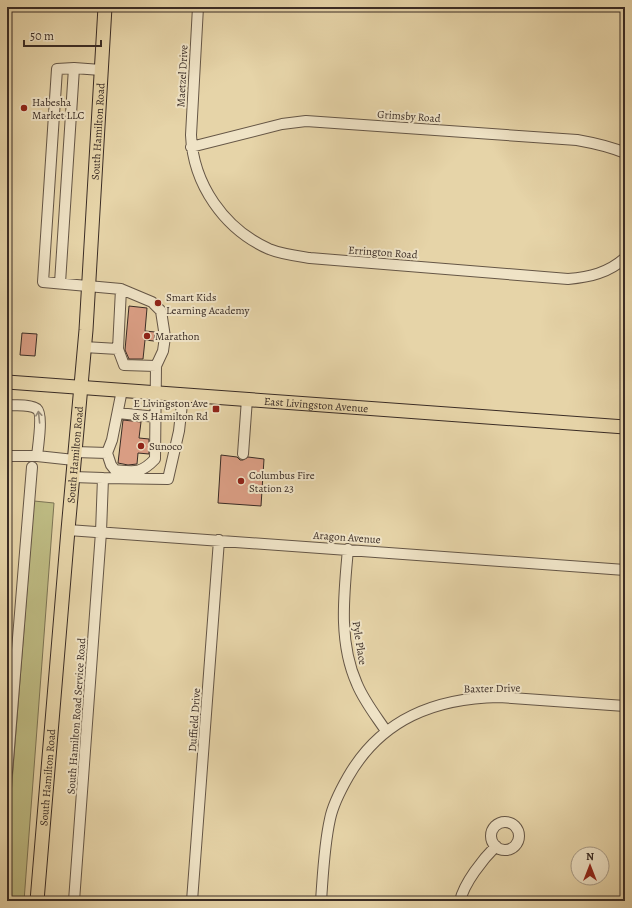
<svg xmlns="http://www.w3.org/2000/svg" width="632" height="908" viewBox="0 0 632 908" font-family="Alegreya,serif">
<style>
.green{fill:#bdba82;stroke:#7c7354}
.building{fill:#d99d83;stroke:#3a2c25}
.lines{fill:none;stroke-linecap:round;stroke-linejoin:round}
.minor-casing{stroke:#655646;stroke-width:12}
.major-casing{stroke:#3a2c25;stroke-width:15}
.minor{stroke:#efe3c6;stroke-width:10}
.major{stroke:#e6d4a8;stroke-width:13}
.oneway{stroke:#948876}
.poi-dot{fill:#8f2418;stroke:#efe3c6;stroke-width:1.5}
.labels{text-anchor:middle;stroke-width:4;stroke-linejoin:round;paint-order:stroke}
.street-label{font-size:11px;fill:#3a2c25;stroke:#efe3c6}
.poi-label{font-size:11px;fill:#3a2c25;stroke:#efe3c6;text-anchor:start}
</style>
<rect width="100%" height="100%" fill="#e6d4a8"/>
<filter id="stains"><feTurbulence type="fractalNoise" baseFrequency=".005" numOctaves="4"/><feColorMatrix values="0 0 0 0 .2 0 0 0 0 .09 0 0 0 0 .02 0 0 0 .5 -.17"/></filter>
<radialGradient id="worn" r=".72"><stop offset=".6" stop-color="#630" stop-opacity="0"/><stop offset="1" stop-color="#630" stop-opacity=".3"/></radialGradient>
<path class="green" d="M 34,501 L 54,503 L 24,901 L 7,901 L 7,846 Z"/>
<path class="building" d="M 129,306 L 147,308 L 145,331 L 155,332 L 154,341 L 145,340 L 143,359 L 129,359 L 125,350 Z
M 22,333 L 37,334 L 35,356 L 20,355 Z
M 123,420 L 141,422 L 139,438 L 149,439 L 149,454 L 138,453 L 137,464 L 128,465 L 118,463 Z
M 221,455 L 237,457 L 240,460 L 243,460 L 248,457 L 264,459 L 261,506 L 218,503 Z"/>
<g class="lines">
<g class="minor-casing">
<path id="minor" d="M 198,7 L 191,135 C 193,184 224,229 269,249 C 281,254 297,256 310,258 L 568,279 C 590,277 608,273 625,258
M 191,147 L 282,124 L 306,121 L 577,140 C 594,143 609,146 625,153
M 60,283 L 74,68
M 121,289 L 152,302 L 161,311 L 165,337 L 163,351 L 156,366
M 84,347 L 118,349 L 121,289 L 43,282 L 57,69 L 74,68 L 101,70
M 7,406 L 9,405 C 17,406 30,404 37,409 C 43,414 38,447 37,456
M 118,413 L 156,417
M 75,452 L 107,453 L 112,440 L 122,390
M 107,453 L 111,465 L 115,470 C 134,472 141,474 155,459 L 156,366 L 124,365 L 118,349
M 243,454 L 247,399
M 7,456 L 37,456 L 74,460
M 73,477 L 103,478 L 101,532 L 74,901
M 103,478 L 168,479 L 179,431 L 183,395
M 68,530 L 625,570
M 348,549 C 344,594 338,642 357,684 C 364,701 376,716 386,731
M 7,772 L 32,467
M491 836a14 14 0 1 1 28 0a14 14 0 1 1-28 0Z
M 192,901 L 219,540
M 321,901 C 323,874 324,846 330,819 C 333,804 340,791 348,777 C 381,719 435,698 499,697 L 625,706
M 460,901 C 464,883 483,859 496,846"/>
</g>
<g class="major-casing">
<g id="major">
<path id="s1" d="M 7,382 L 625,427"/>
<path id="s2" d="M 37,901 L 68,530 L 86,330 L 105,7"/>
</g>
</g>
<use href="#minor" class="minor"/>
<use href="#major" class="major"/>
</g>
<defs><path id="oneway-shaft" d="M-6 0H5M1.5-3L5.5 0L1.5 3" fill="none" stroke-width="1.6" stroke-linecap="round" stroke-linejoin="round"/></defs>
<use class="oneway" href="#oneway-shaft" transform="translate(39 417) rotate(-96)"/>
<g class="poi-dot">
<circle cx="24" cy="108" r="4"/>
<circle cx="158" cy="303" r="4"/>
<circle cx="147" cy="336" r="4"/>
<rect x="212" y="405" width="8" height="8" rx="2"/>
<circle cx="141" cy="446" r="4"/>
<circle cx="241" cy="481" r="4"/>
</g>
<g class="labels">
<g class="street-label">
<text transform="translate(182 76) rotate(-87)" y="4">Maetzel Drive</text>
<text transform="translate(409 116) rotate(4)" y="4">Grimsby Road</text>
<text dy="4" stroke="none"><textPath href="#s2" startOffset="772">South Hamilton Road</textPath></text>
<text transform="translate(383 252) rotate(4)" y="4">Errington Road</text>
<text dy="4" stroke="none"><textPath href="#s1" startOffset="310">East Livingston Avenue</textPath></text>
<text dy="4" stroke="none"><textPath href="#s2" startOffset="448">South Hamilton Road</textPath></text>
<text transform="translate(347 537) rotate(4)" y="4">Aragon Avenue</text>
<text transform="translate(360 643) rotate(81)" y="4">Pyle Place</text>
<text transform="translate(492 688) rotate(-1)" y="4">Baxter Drive</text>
<text transform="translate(76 716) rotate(-86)" y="4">South Hamilton Road Service Road</text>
<text transform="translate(194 720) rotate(-86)" y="4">Duffield Drive</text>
<text dy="4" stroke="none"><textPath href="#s2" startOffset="124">South Hamilton Road</textPath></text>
</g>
<g class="poi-label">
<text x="32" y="106">Habesha<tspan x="32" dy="13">Market LLC</tspan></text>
<text x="166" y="301">Smart Kids<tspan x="166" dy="13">Learning Academy</tspan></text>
<text x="155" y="340">Marathon</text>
<text x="208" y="407" text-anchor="end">E Livingston Ave<tspan x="208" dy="13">&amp; S Hamilton Rd</tspan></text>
<text x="149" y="450">Sunoco</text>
<text x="249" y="479">Columbus Fire<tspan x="249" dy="13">Station 23</tspan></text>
</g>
</g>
<rect width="632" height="908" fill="none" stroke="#e6d4a8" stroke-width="24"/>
<rect x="8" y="8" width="616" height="892" fill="none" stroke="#3a2c25" stroke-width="2"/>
<rect x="12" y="12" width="608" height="884" fill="none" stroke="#3a2c25"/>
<g transform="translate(590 866)"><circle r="19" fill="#efe3c6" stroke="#a79a86"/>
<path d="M0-3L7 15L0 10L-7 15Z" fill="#8f2418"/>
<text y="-6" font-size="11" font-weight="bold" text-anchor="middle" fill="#3a2c25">N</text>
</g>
<path d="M24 40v6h77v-6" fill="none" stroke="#3a2c25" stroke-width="2"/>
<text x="30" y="40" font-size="12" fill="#3a2c25" stroke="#efe3c6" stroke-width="3" paint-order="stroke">50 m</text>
<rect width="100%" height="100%" filter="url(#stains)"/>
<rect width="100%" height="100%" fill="url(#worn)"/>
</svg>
